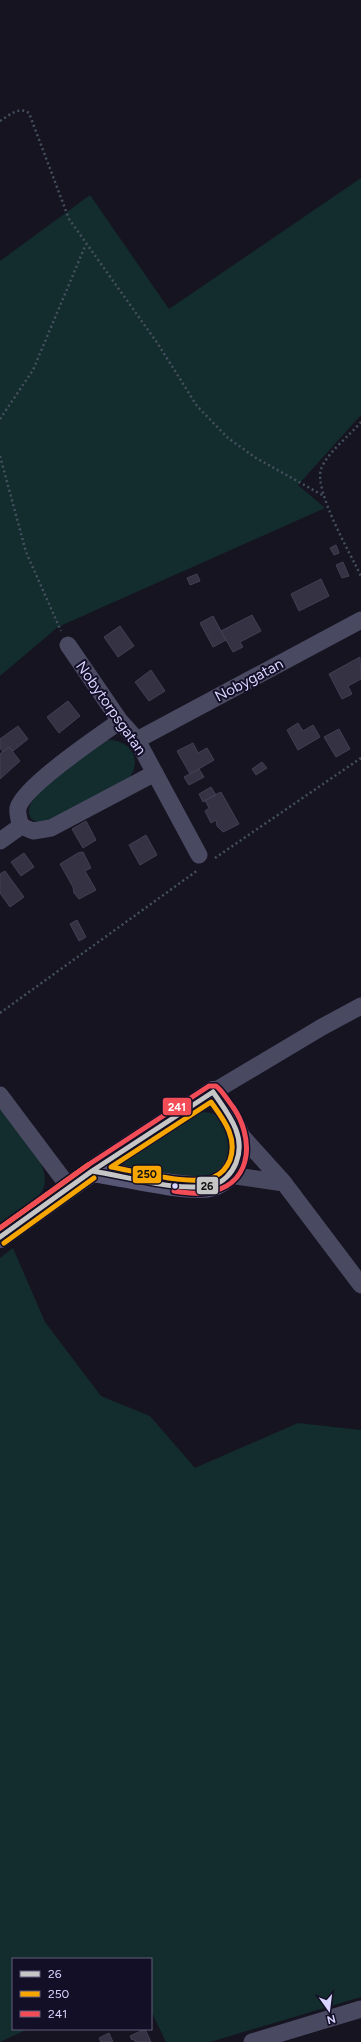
<svg xmlns="http://www.w3.org/2000/svg" width="361" height="2042" viewBox="0 0 361 2042" font-family="Figtree,sans-serif">
<style>
.green{fill:#132c2d}
.building{fill:#343243;stroke:#433f54}
.lines{fill:none;stroke-linecap:round;stroke-linejoin:round}
.path{stroke:#44505f;stroke-width:2.5;stroke-dasharray:2 3;stroke-linecap:butt}
.street{stroke:#4a4962;stroke-width:17}
.secondary{stroke:#575674;stroke-width:22}
.bus-1-casing{stroke:#130f26;stroke-width:8}
.bus-2-casing{stroke:#130f26;stroke-width:8}
.bus-3-casing{stroke:#130f26;stroke-width:8}
.bus-1{stroke:#c6c6c6;stroke-width:5}
.bus-2{stroke:#f7a600;stroke-width:5}
.bus-3{stroke:#f24d57;stroke-width:5}
.bus-dot{fill:#d9d4ff;stroke:#130f26;stroke-width:1.5}
.labels{text-anchor:middle;stroke-width:4;stroke-linejoin:round;paint-order:stroke}
.street-label{font-size:15px;fill:#d9d4ff;stroke:#130f26}
.line-badge{stroke:#130f26;stroke-width:1.5}
.badge-label{font-size:11px;text-anchor:middle;font-weight:bold;fill:#fff}
.pale-badge-label{font-size:11px;text-anchor:middle;font-weight:bold;fill:#111}
</style>
<rect width="100%" height="100%" fill="#161421"/>
<path class="green" d="M 361,178 L 361,415 L 298,485 L 325,508 L 58,627 L 0,676 L 0,261 L 90,195 L 169,309 Z
M 108,740 C 132,740 144,762 127,780 L 49,821 C 41,822 32,824 29,814 C 23,795 87,753 101,742 Z
M 0,1107 C 15,1127 58,1167 41,1193 C 35,1202 9,1219 0,1226 Z
M 200,1112 C 230,1111 229,1135 230,1158 L 217,1174 L 200,1179 L 125,1165 L 124,1162 Z
M 13,1248 L 45,1322 L 101,1396 L 150,1416 L 195,1468 L 298,1423 L 361,1430 L 361,1997 L 210,2042 L 166,2042 L 151,2011 L 151,1959 L 13,1959 L 13,2029 L 28,2029 L 0,2042 L 0,1258 Z"/>
<path class="building" d="M 336,545 L 339,553 L 334,555 L 330,548 Z
M 343,562 L 349,576 L 342,578 L 336,565 Z
M 197,574 L 200,581 L 190,585 L 187,578 Z
M 321,579 L 329,596 L 299,611 L 291,594 Z
M 252,615 L 261,631 L 240,642 L 243,647 L 233,652 L 221,631 Z
M 213,616 L 226,640 L 213,647 L 200,623 Z
M 120,626 L 134,646 L 118,657 L 104,637 Z
M 360,657 L 361,679 L 348,686 L 352,694 L 342,699 L 329,674 Z
M 151,670 L 165,691 L 149,701 L 135,682 Z
M 68,701 L 80,716 L 59,733 L 47,717 Z
M 298,723 L 303,731 L 313,725 L 320,737 L 298,750 L 287,730 Z
M 18,726 L 28,739 L 13,751 L 9,747 L 3,752 L 0,748 L 0,739 Z
M 339,729 L 350,749 L 336,757 L 324,737 Z
M 193,743 L 198,753 L 207,748 L 214,760 L 190,774 L 177,751 Z
M 9,747 L 20,761 L 0,779 L 0,754 Z
M 262,762 L 267,768 L 256,775 L 252,769 Z
M 199,769 L 204,777 L 189,785 L 184,777 Z
M 211,787 L 216,795 L 203,802 L 199,794 Z
M 221,792 L 239,824 L 223,832 L 217,826 L 216,820 L 211,823 L 205,811 L 209,808 L 205,800 Z
M 86,821 L 96,840 L 83,848 L 72,829 Z
M 146,835 L 157,855 L 140,865 L 129,845 Z
M 83,852 L 91,868 L 85,871 L 96,890 L 79,899 L 74,893 L 73,887 L 60,864 L 78,853 Z
M 24,853 L 34,867 L 21,876 L 11,862 Z
M 5,871 L 24,897 L 10,907 L 0,893 L 0,874 Z
M 77,920 L 86,937 L 79,941 L 70,924 Z
M 145,2029 L 151,2042 L 135,2042 L 134,2039 L 132,2040 L 130,2036 Z
M 109,2033 L 113,2042 L 101,2042 L 99,2038 Z"/>
<g class="lines">
<path class="path" d="M 0,121 C 10,115 19,106 29,113 L 69,219 L 158,344 L 197,406 L 228,438 L 256,458 L 324,496
M 0,419 L 33,370 L 86,244
M 361,422 C 350,435 327,453 321,469 C 314,491 350,553 361,576
M 0,456 L 26,552 L 61,631
M 215,858 L 361,758
M 0,1013 L 198,870"/>
<path class="street" d="M 68,645 L 120,721 L 137,740 L 199,855
M 120,721 C 99,736 24,786 18,808 C 17,814 19,820 21,826 L 33,831 L 51,828 L 155,773
M 137,740 L 361,620
M 0,841 L 21,826
M 213,1092 L 322,1027 L 361,1006
M 0,1095 L 69,1187
M 239,1133 L 284,1183 L 361,1285
M 229,1175 L 284,1183
M 252,2042 L 361,2009"/>
<path class="secondary" d="M 0,1237 L 92,1171 L 213,1092 C 228,1115 250,1137 235,1166 C 230,1175 223,1182 213,1185 C 190,1193 120,1174 92,1171"/>
<g class="bus-1-casing">
<path id="bus-1" d="M 92,1171 C 126,1176 179,1193 212,1185 C 223,1183 232,1173 236,1163 C 247,1136 228,1114 213,1092
M 0,1237 L 92,1171 L 213,1092"/>
</g>
<g class="bus-2-casing">
<path id="bus-2" d="M 211,1102 C 223,1119 238,1137 230,1160 C 227,1167 221,1174 214,1177 C 192,1187 136,1171 111,1167 Z
M 0,1228 L 88,1165
M 4,1243 L 94,1178"/>
</g>
<g class="bus-3-casing">
<path id="bus-3" d="M 0,1228 L 88,1165 L 209,1086 L 216,1086 C 222,1090 228,1101 233,1107 C 253,1136 254,1180 214,1191 C 201,1195 187,1193 174,1191"/>
</g>
<use href="#bus-1" class="bus-1"/>
<use href="#bus-2" class="bus-2"/>
<use href="#bus-3" class="bus-3"/>
</g>
<circle class="bus-dot" cx="175" cy="1186" r="3.5"/>
<g class="labels">
<g class="street-label">
<text transform="translate(249 680) rotate(-28)" y="5">Nobygatan</text>
<text transform="translate(111 708) rotate(55)" y="5">Nobytorpsgatan</text>
</g>
</g>
<g class="line-badge">
<rect x="162" y="1097" width="30" height="19" rx="4" fill="#f24d57"/>
<rect x="132" y="1165" width="30" height="19" rx="4" fill="#f7a600"/>
<rect x="196" y="1176" width="23" height="19" rx="4" fill="#c6c6c6"/>
</g>
<g class="badge-label">
<text x="177" y="1111">241</text>
</g>
<g class="pale-badge-label">
<text x="147" y="1178">250</text>
<text x="207" y="1190">26</text>
</g>
<rect x="12" y="1958" width="140" height="72" fill="#130f26" stroke="#625e7d"/>
<rect x="20" y="1971" width="20" height="6" fill="#c6c6c6" stroke="#625e7d"/>
<text x="48" y="1978" font-size="12" fill="#d9d4ff">26</text>
<rect x="20" y="1991" width="20" height="6" fill="#f7a600" stroke="#625e7d"/>
<text x="48" y="1998" font-size="12" fill="#d9d4ff">250</text>
<rect x="20" y="2011" width="20" height="6" fill="#f24d57" stroke="#625e7d"/>
<text x="48" y="2018" font-size="12" fill="#d9d4ff">241</text>
<g transform="translate(329 2010) rotate(166)" stroke="#130f26" stroke-width="3" paint-order="stroke">
<path d="M0-3L7 15L0 10L-7 15Z" fill="#d9d4ff"/>
<text y="-6" font-size="11" font-weight="bold" text-anchor="middle" fill="#d9d4ff">N</text>
</g>
</svg>
